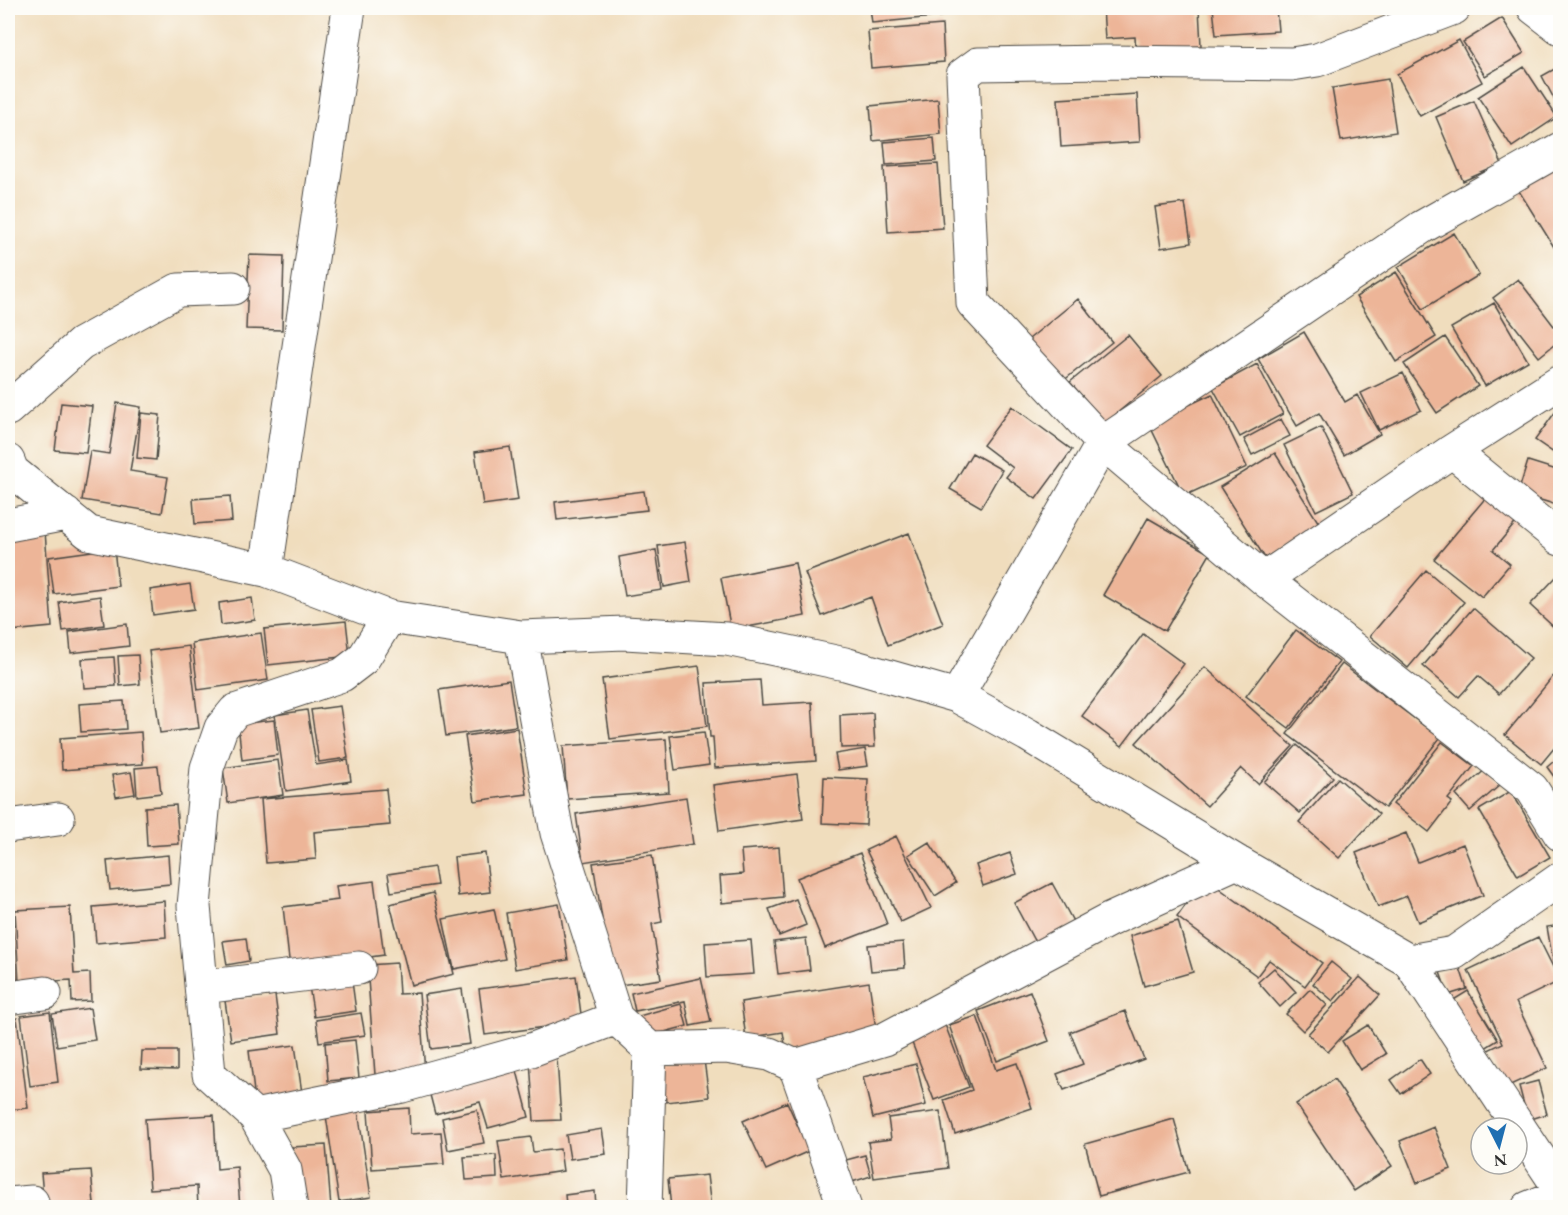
<svg xmlns="http://www.w3.org/2000/svg" width="1568" height="1215" viewBox="0 0 1568 1215" font-family="'EB Garamond',serif">
<style>
.building{fill:#edb598}
.lines{fill:none;stroke-linecap:round;stroke-linejoin:round}
.minor-casing{stroke:#494641;stroke-width:35}
.minor{stroke:#fff;stroke-width:33}
</style>
<rect width="100%" height="100%" fill="#fdfcf7"/>
<filter id="ink" filterUnits="userSpaceOnUse"><feTurbulence type="fractalNoise" baseFrequency=".0167" numOctaves="2"/><feDisplacementMap in="SourceGraphic" scale="12" xChannelSelector="R" yChannelSelector="G"/><feConvolveMatrix kernelMatrix="1 2 1 2 8 2 1 2 1" color-interpolation-filters="sRGB"/></filter>
<filter id="wash" filterUnits="userSpaceOnUse"><feTurbulence type="fractalNoise" baseFrequency=".008" numOctaves="4" result="noise"/><feDisplacementMap in="SourceGraphic" scale="24" xChannelSelector="R" yChannelSelector="G"/><feGaussianBlur stdDeviation="1.35" result="paint"/><feColorMatrix in="noise" values="0 0 0 0 0 0 0 0 0 0 0 0 0 0 0 0 0 1.4 0 .05"/><feComposite in="paint" operator="in"/></filter>
<g filter="url(#wash)">
<rect width="100%" height="100%" fill="#f0ddbd"/>
<g id="blocks">
<path class="building" d="M 870,8 L 943,8 L 944,16 L 872,23 Z
M 1103,8 L 1199,8 L 1201,46 L 1136,51 L 1135,37 L 1105,39 Z
M 1213,8 L 1276,8 L 1278,31 L 1216,35 Z
M 1502,18 L 1524,53 L 1485,76 L 1463,42 Z
M 942,25 L 944,62 L 871,68 L 868,31 Z
M 1459,40 L 1482,82 L 1420,116 L 1397,74 Z
M 1560,66 L 1560,107 L 1559,108 L 1542,76 Z
M 1524,67 L 1557,117 L 1512,147 L 1478,97 Z
M 1388,79 L 1396,132 L 1341,141 L 1332,88 Z
M 1137,94 L 1140,142 L 1061,147 L 1058,99 Z
M 938,99 L 941,134 L 873,141 L 870,106 Z
M 1474,101 L 1502,164 L 1463,181 L 1436,117 Z
M 934,138 L 936,161 L 886,165 L 884,142 Z
M 938,164 L 943,228 L 888,232 L 884,167 Z
M 1560,165 L 1560,254 L 1559,255 L 1519,191 Z
M 1185,203 L 1191,243 L 1161,248 L 1155,207 Z
M 1454,233 L 1479,275 L 1423,309 L 1398,267 Z
M 249,255 L 284,256 L 282,330 L 246,329 Z
M 1396,272 L 1436,337 L 1396,362 L 1356,297 Z
M 1518,279 L 1560,334 L 1560,340 L 1539,357 L 1493,298 Z
M 1078,299 L 1112,342 L 1058,385 L 1024,343 Z
M 1494,303 L 1528,361 L 1485,386 L 1451,328 Z
M 1304,332 L 1345,402 L 1357,395 L 1380,434 L 1344,455 L 1319,413 L 1297,426 L 1258,359 Z
M 1128,335 L 1162,376 L 1105,423 L 1070,382 Z
M 1445,337 L 1478,386 L 1437,413 L 1404,364 Z
M 1257,364 L 1283,414 L 1240,437 L 1213,388 Z
M 1403,373 L 1421,410 L 1379,430 L 1361,393 Z
M 1212,394 L 1247,467 L 1184,496 L 1149,424 Z
M 61,403 L 92,406 L 86,453 L 55,450 Z
M 117,403 L 141,407 L 130,471 L 168,477 L 162,513 L 82,500 L 90,451 L 109,454 Z
M 1012,406 L 1072,450 L 1036,499 L 1006,477 L 1013,468 L 983,445 Z
M 1556,411 L 1560,414 L 1560,457 L 1535,440 Z
M 141,413 L 160,415 L 156,460 L 137,458 Z
M 1281,419 L 1290,436 L 1252,455 L 1244,439 Z
M 1321,427 L 1353,493 L 1316,511 L 1284,445 Z
M 510,447 L 518,500 L 483,505 L 475,452 Z
M 972,453 L 1002,470 L 981,507 L 950,489 Z
M 1275,453 L 1320,525 L 1265,558 L 1220,487 Z
M 1528,461 L 1560,471 L 1560,493 L 1557,505 L 1518,493 Z
M 644,491 L 647,510 L 557,520 L 555,502 Z
M 1488,495 L 1518,520 L 1493,550 L 1510,564 L 1482,597 L 1434,559 Z
M 230,496 L 232,521 L 195,524 L 193,499 Z
M 1148,518 L 1210,554 L 1165,631 L 1103,595 Z
M 45,531 L 52,627 L 11,631 L 12,642 L 8,643 L 8,622 L 10,622 L 8,592 L 8,534 Z
M 909,533 L 943,624 L 888,645 L 871,597 L 822,616 L 805,573 Z
M 685,542 L 691,582 L 664,587 L 658,546 Z
M 114,548 L 118,586 L 54,594 L 49,557 Z
M 656,550 L 662,590 L 625,596 L 619,557 Z
M 795,563 L 805,616 L 731,630 L 721,578 Z
M 1426,570 L 1464,602 L 1408,668 L 1370,636 Z
M 1557,576 L 1560,579 L 1560,633 L 1530,605 Z
M 190,584 L 194,609 L 153,615 L 150,590 Z
M 100,596 L 104,625 L 63,631 L 59,602 Z
M 252,598 L 255,620 L 221,625 L 219,603 Z
M 1473,608 L 1531,658 L 1499,694 L 1478,676 L 1459,697 L 1423,666 Z
M 346,621 L 350,656 L 268,665 L 264,629 Z
M 127,624 L 129,646 L 71,653 L 69,632 Z
M 1296,630 L 1339,662 L 1289,728 L 1246,696 Z
M 261,633 L 268,680 L 198,690 L 192,643 Z
M 1143,634 L 1184,664 L 1122,746 L 1082,716 Z
M 189,646 L 199,728 L 160,733 L 149,651 Z
M 138,655 L 140,684 L 120,686 L 118,656 Z
M 114,657 L 116,686 L 84,688 L 82,659 Z
M 1342,664 L 1440,738 L 1385,808 L 1287,734 Z
M 699,666 L 707,726 L 610,739 L 602,679 Z
M 1205,667 L 1293,746 L 1258,784 L 1241,768 L 1207,806 L 1136,743 Z
M 1555,674 L 1560,678 L 1560,741 L 1541,764 L 1505,735 Z
M 509,680 L 516,726 L 446,736 L 439,690 Z
M 760,680 L 762,705 L 812,702 L 816,761 L 715,768 L 713,737 L 710,737 L 706,683 Z
M 124,701 L 126,729 L 81,732 L 79,704 Z
M 340,706 L 348,758 L 319,762 L 311,710 Z
M 307,710 L 316,765 L 348,760 L 351,781 L 286,791 L 275,715 Z
M 873,713 L 875,747 L 841,748 L 840,715 Z
M 274,720 L 278,755 L 242,760 L 238,724 Z
M 517,728 L 527,794 L 475,801 L 465,736 Z
M 141,732 L 143,764 L 62,770 L 60,738 Z
M 704,732 L 709,765 L 675,770 L 670,736 Z
M 666,739 L 669,792 L 567,799 L 563,746 Z
M 1442,742 L 1474,766 L 1448,799 L 1452,802 L 1429,832 L 1393,804 Z
M 1297,745 L 1333,777 L 1300,813 L 1264,782 Z
M 865,749 L 868,766 L 838,770 L 835,754 Z
M 1560,756 L 1560,785 L 1547,767 Z
M 278,760 L 283,795 L 228,803 L 223,768 Z
M 158,766 L 161,793 L 137,796 L 135,768 Z
M 1486,769 L 1500,785 L 1470,811 L 1456,795 Z
M 131,772 L 135,794 L 116,797 L 112,775 Z
M 797,774 L 803,819 L 719,831 L 713,785 Z
M 824,777 L 868,779 L 866,825 L 822,823 Z
M 1338,778 L 1379,814 L 1339,858 L 1299,822 Z
M 386,789 L 390,825 L 314,832 L 316,859 L 266,863 L 261,799 Z
M 1511,791 L 1550,857 L 1518,876 L 1479,810 Z
M 686,797 L 693,844 L 583,862 L 576,814 Z
M 176,805 L 179,844 L 147,846 L 145,807 Z
M 1406,833 L 1418,862 L 1463,844 L 1483,895 L 1418,922 L 1407,896 L 1378,907 L 1356,853 Z
M 896,836 L 931,908 L 901,922 L 866,850 Z
M 929,842 L 956,883 L 935,896 L 908,855 Z
M 779,847 L 783,897 L 722,903 L 720,876 L 743,874 L 741,850 Z
M 485,853 L 490,892 L 458,896 L 454,857 Z
M 860,853 L 887,924 L 825,948 L 797,878 Z
M 1010,853 L 1017,874 L 983,886 L 976,865 Z
M 168,855 L 170,884 L 110,890 L 107,861 Z
M 652,855 L 662,922 L 652,924 L 661,979 L 613,986 L 593,863 Z
M 434,867 L 437,885 L 391,892 L 388,874 Z
M 1205,878 L 1322,963 L 1305,986 L 1269,960 L 1257,976 L 1177,917 Z
M 374,881 L 384,955 L 290,968 L 283,907 L 338,900 L 336,886 Z
M 1052,883 L 1075,925 L 1037,946 L 1014,903 Z
M 433,893 L 454,974 L 411,985 L 390,904 Z
M 796,899 L 806,925 L 779,936 L 769,909 Z
M 164,901 L 166,937 L 96,943 L 93,907 Z
M 559,904 L 568,960 L 515,969 L 506,913 Z
M 70,907 L 74,974 L 90,973 L 91,1001 L 72,1002 L 71,980 L 19,983 L 15,910 Z
M 494,909 L 505,959 L 454,969 L 443,919 Z
M 8,912 L 12,912 L 17,983 L 8,984 Z
M 1178,921 L 1193,972 L 1144,986 L 1130,936 Z
M 1560,925 L 1560,959 L 1553,961 L 1547,927 Z
M 1538,937 L 1560,981 L 1516,1002 L 1547,1068 L 1506,1087 L 1488,1050 L 1503,1043 L 1468,970 Z
M 246,938 L 249,961 L 227,965 L 223,941 Z
M 806,938 L 810,970 L 778,974 L 774,942 Z
M 751,940 L 754,974 L 707,977 L 705,943 Z
M 903,942 L 905,968 L 871,971 L 868,945 Z
M 1331,962 L 1352,979 L 1333,1001 L 1313,984 Z
M 397,963 L 399,994 L 419,993 L 425,1072 L 375,1075 L 367,965 Z
M 1459,965 L 1467,989 L 1448,995 L 1440,972 Z
M 1274,968 L 1296,992 L 1280,1007 L 1258,982 Z
M 351,974 L 356,1011 L 314,1017 L 308,980 Z
M 576,976 L 582,1022 L 485,1035 L 479,989 Z
M 1360,977 L 1380,995 L 1328,1052 L 1308,1034 Z
M 701,978 L 711,1022 L 690,1026 L 685,1001 L 635,1011 L 631,993 Z
M 869,982 L 877,1036 L 786,1050 L 783,1032 L 746,1038 L 741,1002 Z
M 462,989 L 470,1044 L 431,1049 L 424,995 Z
M 1310,989 L 1327,1005 L 1303,1031 L 1286,1014 Z
M 1030,991 L 1049,1041 L 997,1061 L 978,1011 Z
M 1468,991 L 1498,1040 L 1477,1053 L 1447,1004 Z
M 275,995 L 280,1034 L 231,1041 L 225,1001 Z
M 681,1004 L 687,1026 L 645,1037 L 639,1016 Z
M 90,1008 L 95,1040 L 57,1046 L 52,1014 Z
M 1125,1011 L 1144,1059 L 1064,1090 L 1057,1074 L 1083,1064 L 1070,1032 Z
M 50,1012 L 58,1082 L 30,1086 L 21,1016 Z
M 361,1013 L 365,1035 L 319,1042 L 316,1020 Z
M 977,1016 L 996,1070 L 1017,1063 L 1032,1108 L 955,1134 L 944,1100 L 972,1090 L 949,1025 Z
M 17,1018 L 28,1108 L 8,1110 L 8,1019 Z
M 944,1022 L 969,1087 L 934,1100 L 909,1035 Z
M 1368,1025 L 1386,1054 L 1360,1070 L 1342,1041 Z
M 1560,1029 L 1560,1047 L 1559,1047 L 1557,1030 Z
M 355,1040 L 359,1078 L 328,1081 L 325,1043 Z
M 295,1045 L 302,1093 L 255,1100 L 249,1051 Z
M 142,1051 L 177,1051 L 177,1070 L 141,1069 Z
M 557,1058 L 561,1120 L 534,1121 L 530,1060 Z
M 1420,1059 L 1430,1074 L 1401,1094 L 1391,1080 Z
M 704,1060 L 709,1097 L 666,1102 L 662,1065 Z
M 916,1064 L 926,1105 L 873,1118 L 863,1077 Z
M 516,1067 L 529,1117 L 488,1128 L 480,1102 L 435,1114 L 429,1091 Z
M 1334,1079 L 1392,1166 L 1354,1191 L 1296,1104 Z
M 1538,1081 L 1547,1114 L 1528,1120 L 1519,1086 Z
M 787,1102 L 809,1151 L 766,1170 L 743,1121 Z
M 357,1104 L 371,1197 L 339,1202 L 325,1109 Z
M 409,1108 L 410,1134 L 441,1132 L 444,1164 L 372,1169 L 368,1111 Z
M 477,1110 L 484,1143 L 448,1150 L 442,1118 Z
M 940,1111 L 948,1168 L 874,1178 L 868,1142 L 891,1139 L 888,1118 Z
M 214,1115 L 217,1169 L 237,1167 L 240,1208 L 198,1208 L 197,1186 L 150,1189 L 145,1119 Z
M 1174,1119 L 1189,1172 L 1099,1196 L 1085,1144 Z
M 1434,1127 L 1451,1169 L 1417,1183 L 1400,1141 Z
M 602,1129 L 606,1154 L 570,1159 L 566,1135 Z
M 531,1137 L 533,1152 L 560,1149 L 563,1171 L 504,1180 L 498,1141 Z
M 326,1145 L 331,1208 L 297,1208 L 292,1147 Z
M 496,1155 L 497,1178 L 466,1180 L 464,1157 Z
M 865,1155 L 871,1176 L 852,1182 L 846,1160 Z
M 91,1170 L 94,1204 L 44,1207 L 41,1173 Z
M 707,1175 L 711,1208 L 671,1208 L 668,1179 Z
M 595,1191 L 596,1208 L 537,1208 L 537,1206 L 566,1204 L 565,1195 Z"/>
</g>
</g>
<g filter="url(#ink)">
<use href="#blocks" fill-opacity="0" stroke="#494641" stroke-width="1.5"/>
<g class="lines">
<g class="minor-casing">
<path id="minor" d="M 1454,8 L 1317,60 L 1292,64 L 1105,62 L 978,64 L 963,75 L 973,303 L 1103,443 L 1264,579 L 1532,789 L 1560,834
M 1534,8 L 1560,28
M 8,409 L 81,344 L 178,290 L 233,288
M 1452,451 L 1560,539
M 8,461 L 12,471 L 89,533 L 266,570 L 389,617 L 521,637 L 625,633 L 727,639 L 845,664 L 957,696 L 1028,735 L 1237,862 L 1409,961 L 1454,953 L 1560,879
M 8,525 L 66,514
M 266,570 L 349,8
M 1264,579 L 1452,451 L 1560,382
M 521,637 L 557,833 L 616,1018 L 650,1049 L 726,1047 L 769,1054 L 795,1066 L 885,1039 L 1109,920 L 1237,862
M 957,696 L 1103,443 L 1422,227 L 1560,149
M 8,826 L 58,819
M 1409,961 L 1560,1189
M 202,987 L 359,968
M 8,998 L 45,993
M 795,1066 L 845,1208
M 255,1116 L 402,1086 L 531,1050 L 616,1018
M 8,1204 L 32,1202
M 291,1208 L 285,1170 L 255,1116 L 209,1074 L 194,906 L 207,768 L 221,728 L 235,711 L 342,675 L 363,659 L 389,617
M 645,1208 L 650,1049
M 1528,1208 L 1560,1195"/>
</g>
<use href="#minor" class="minor"/>
</g>
</g>
<rect width="1568" height="1215" fill="none" stroke="#fdfcf7" stroke-width="30"/>
<g transform="translate(1499 1146) rotate(174)"><circle r="28" fill="#fdfcf7" stroke="#a9a8a5" stroke-width="1.5"/>
<path d="M0-4.5L10 22L0 15L-10 22Z" fill="#1f6fb2"/>
<text y="-9" font-size="16" font-weight="bold" text-anchor="middle" fill="#2b2b2b">N</text>
</g>
</svg>
